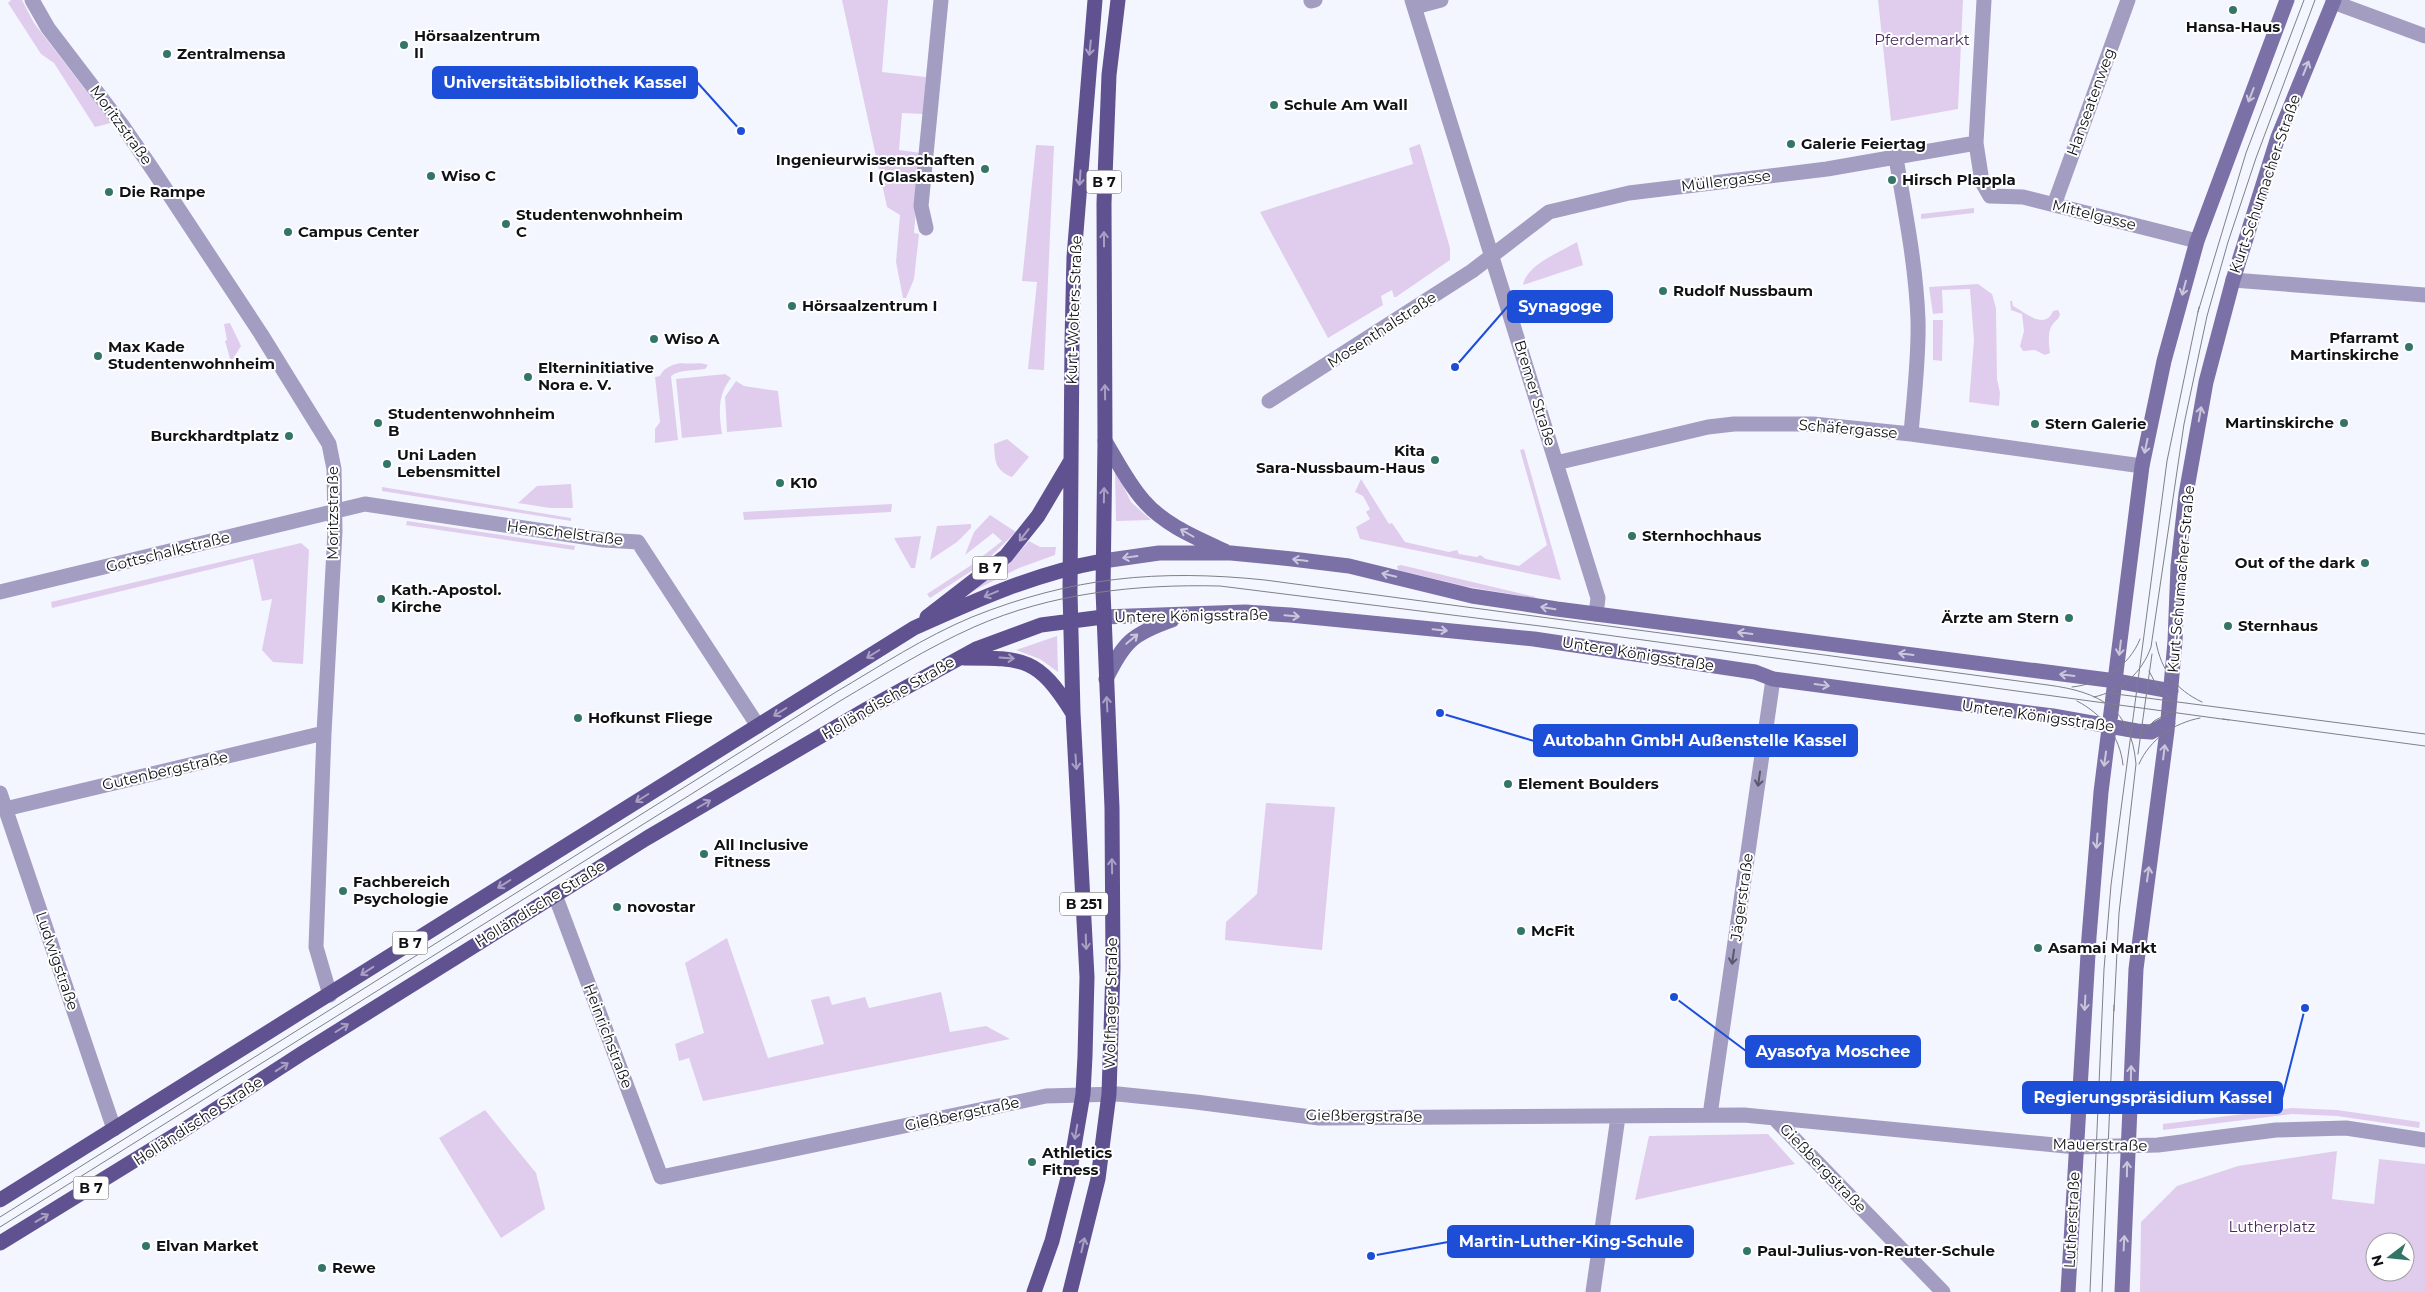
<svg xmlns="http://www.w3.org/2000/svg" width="2425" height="1292" viewBox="0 0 2425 1292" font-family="Montserrat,sans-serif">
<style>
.green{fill:#e0cded;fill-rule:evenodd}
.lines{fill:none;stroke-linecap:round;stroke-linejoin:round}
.street{stroke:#a29dc1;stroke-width:15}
.secondary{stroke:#7b71a6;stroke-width:15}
.primary{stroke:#605291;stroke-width:15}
.tram{stroke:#7e8086;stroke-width:1}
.oneway{stroke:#a8a0c2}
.oneway2{stroke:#cac6db}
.oneway3{stroke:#5a586c}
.poi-dot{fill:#337667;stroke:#fff;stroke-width:2}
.labels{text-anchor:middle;stroke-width:4;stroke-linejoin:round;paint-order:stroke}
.shield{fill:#fff;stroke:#58595c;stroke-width:1}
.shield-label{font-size:14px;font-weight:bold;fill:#111216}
.poi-label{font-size:15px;font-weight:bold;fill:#111216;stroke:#fff;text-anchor:start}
.park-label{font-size:15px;fill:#472959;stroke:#fff}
.street-label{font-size:15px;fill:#111216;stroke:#fff}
.leader{fill:none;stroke:#1d4ed8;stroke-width:2}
.callout-dot{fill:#1d4ed8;stroke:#fff;stroke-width:2}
.callout{fill:#1d4ed8;stroke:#1d4ed8;stroke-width:2}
.callout-label{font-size:16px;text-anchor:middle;font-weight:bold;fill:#fff}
</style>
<rect width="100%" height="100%" fill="#f3f6fe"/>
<path class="green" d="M 11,0 L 22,0 L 34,23 L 111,123 L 95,127 L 54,63 L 41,54 L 8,3 Z
M 842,0 L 888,0 L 882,72 L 926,77 L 923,114 L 902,113 L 899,150 L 921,153 L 914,233 L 919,234 L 914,279 L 906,298 L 903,298 L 896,262 L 900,215 L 887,207 Z
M 1878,0 L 1963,0 L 1958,109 L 1891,121 Z
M 1420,144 L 1450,248 L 1450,260 L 1396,297 L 1394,297 L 1392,290 L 1381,296 L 1383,305 L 1328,338 L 1260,212 L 1413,164 L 1409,148 Z
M 1036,145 L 1054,146 L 1044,370 L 1028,369 L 1037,282 L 1022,281 Z
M 1974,208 L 1974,213 L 1921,219 L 1921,214 Z
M 1577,242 L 1583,265 L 1523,285 C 1527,264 1559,253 1577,242 Z
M 1978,284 L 1992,294 L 1996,308 L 1997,379 L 2000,393 L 1999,406 L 1969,402 L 1974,340 L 1970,289 L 1942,290 L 1943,313 L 1933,314 L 1929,287 Z
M 2010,301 L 2012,301 L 2013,306 C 2025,312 2045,331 2053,311 L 2058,310 L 2060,314 C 2059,319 2057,319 2053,324 C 2047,331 2049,344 2050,353 L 2045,355 L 2035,350 L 2023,351 L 2020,346 L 2024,331 L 2022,314 L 2011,310 Z
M 1933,320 L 1943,320 L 1942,361 L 1933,360 Z
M 230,323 L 241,346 L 231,362 L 225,341 L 227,340 L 224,324 Z
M 681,363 C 690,365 699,361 708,365 L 705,369 C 694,371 680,369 671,376 L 678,440 L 655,443 L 655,429 L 660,422 L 655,377 L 660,376 C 664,367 672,365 681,363 Z
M 725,374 L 731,378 C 717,396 719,413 722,434 L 682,438 L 676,379 Z
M 736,381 L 744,386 L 778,391 L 782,427 L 727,432 L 725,397 Z
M 1007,439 L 1029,457 L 1012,477 C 995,470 995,462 994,444 Z
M 1524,449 L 1561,580 L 1360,539 L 1356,527 L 1370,519 L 1366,512 L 1370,509 L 1363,496 L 1355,492 L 1361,479 L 1389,524 L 1392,523 L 1405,542 L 1449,552 L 1457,550 L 1459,554 L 1477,557 L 1480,555 L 1486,559 L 1519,566 L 1547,545 L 1520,450 Z
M 1115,469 L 1131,502 L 1151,520 L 1116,521 Z
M 571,484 L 573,508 L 550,508 L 518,503 L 537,486 Z
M 382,487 L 571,518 L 571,521 L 382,491 Z
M 892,504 L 891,512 L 744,520 L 743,512 Z
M 990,515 L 1016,532 L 985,562 L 930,598 L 927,594 L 970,566 L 1002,541 L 993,533 L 965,555 L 974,532 Z
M 407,521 L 575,546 L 574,550 L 406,525 Z
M 971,524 L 971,528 L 957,542 L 930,560 L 937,526 Z
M 921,536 L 915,568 L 911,568 L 894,538 Z
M 1029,541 L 1040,547 L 1056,547 L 1055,555 L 1019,568 L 971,592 L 1010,562 Z
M 301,543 L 309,550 L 303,664 L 273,662 L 262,650 L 272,599 L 262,601 L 253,559 L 52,608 L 51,602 Z
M 1401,565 L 1536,597 L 1534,598 L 1464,586 L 1398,570 L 1397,566 Z
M 1057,636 L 1058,672 L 1040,659 L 1016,650 Z
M 1266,803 L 1335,807 L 1322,950 L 1225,940 L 1226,922 L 1257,894 Z
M 727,938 L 768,1058 L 824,1044 L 811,1000 L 829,996 L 832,1005 L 865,997 L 869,1008 L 941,992 L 950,1032 L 986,1026 L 1010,1039 L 703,1101 L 689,1058 L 679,1061 L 675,1044 L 704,1033 L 685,963 Z
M 2292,1108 L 2337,1110 L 2420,1122 L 2419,1128 L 2337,1116 L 2292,1114 L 2163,1130 L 2163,1124 Z
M 485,1110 L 536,1173 L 545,1209 L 501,1238 L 439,1138 Z
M 1768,1134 L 1795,1164 L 1635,1200 L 1649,1136 Z
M 2337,1151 L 2332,1199 L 2374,1204 L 2379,1159 L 2425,1164 L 2425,1292 L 2140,1292 L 2141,1222 L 2177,1186 L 2238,1166 ZM 2375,1242 L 2405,1242 L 2405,1272 L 2375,1272 Z"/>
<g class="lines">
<path class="street" d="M 32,0 L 48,28 L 122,125 L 153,170 L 261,334 L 329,444 L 334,469 L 335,531 L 324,733 L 316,947 L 330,995
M 1412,0 L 1598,598 L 1596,614
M 1984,0 L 1976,143 L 1982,182 L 1990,196 L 2023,197 L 2197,241
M 1311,1 L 1315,0
M 2333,2 L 2425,36
M 1415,7 L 1441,0
M 1896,158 C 1905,211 1916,265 1918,320 C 1919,358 1914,396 1911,434
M 2054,205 L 2128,0
M 926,228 L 921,206 L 941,0
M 2233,280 L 2425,295
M 1269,401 L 1472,271 L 1549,212 L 1629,193 L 1827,169 L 1976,143
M 1556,463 L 1708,427 L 1734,424 L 1813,424 L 1911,434 L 2142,466
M 0,592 L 365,504 L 604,540 L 638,542 L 758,726
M 0,793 L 114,1129
M 5,809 L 324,733
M 555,895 L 661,1177 L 1046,1096 L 1118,1094 L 1196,1102 L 1319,1118 L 1744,1115 L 2076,1147 L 2158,1145 L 2276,1130 L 2346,1128 L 2425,1140
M 1710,1115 L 1773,679
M 1774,1118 L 1943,1292
M 1593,1292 L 1618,1117"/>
<path class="secondary" d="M 1105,441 C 1117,461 1128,483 1143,500 C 1164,525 1197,538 1225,551
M 1103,561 L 1159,553 L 1231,553 L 1292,559 L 1349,566 L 1472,596 L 1557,609 L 2116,681 L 2171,691
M 1103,617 L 1245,612 L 1290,615 L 1534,639 L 1755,672 L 1773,679 L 2053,716 L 2137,731 L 2151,732 L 2168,723
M 1106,679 C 1124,642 1132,634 1172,620
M 2068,1292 L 2089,937 L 2101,792 L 2142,466 L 2164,361 L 2197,241 L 2287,0
M 2122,1292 L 2136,969 L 2167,731 L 2175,641 L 2178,566 L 2186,494 L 2206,382 L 2233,280 L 2278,137 L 2334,0"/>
<path class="primary" d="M 927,617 L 1006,556 L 1038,516 L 1070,462
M 964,658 C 1025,658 1038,658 1072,712
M 0,1200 L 914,628 C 976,600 1036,573 1103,561
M 0,1243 L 182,1131 L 301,1054 L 647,838 L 867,709 L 976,649 L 1041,625 L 1103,617
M 1034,1292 L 1052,1241 L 1070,1170 L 1083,1094 L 1085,1056 L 1087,977 L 1073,713 L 1070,592 L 1072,341 L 1074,257 L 1095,0
M 1070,1292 L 1098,1179 L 1109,1094 L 1113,968 L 1112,808 L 1103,591 L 1105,441 L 1104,203 L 1109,75 L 1118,0"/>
<path class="tram" d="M 2198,312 L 2246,153 L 2304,0
M 2156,642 C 2161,670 2176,690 2202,702
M 2149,671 L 2158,688 L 2173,701
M 2072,687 C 2101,684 2129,667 2140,639
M 2108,693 L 2425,734
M 2094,697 C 2121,691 2142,673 2151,647 L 2184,424 L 2207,316 L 2228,242 L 2256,158 L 2315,0
M 2077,701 C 2102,714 2120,736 2123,765
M 2223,719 L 2425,746
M 2141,734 L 2154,721 L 2172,711
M 2138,754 L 2152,654
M 2139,764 C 2150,739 2174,723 2200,718
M 0,1217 L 836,692 C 880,666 924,637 972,617 C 1072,577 1158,569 1265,580 L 2048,685 C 2100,692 2131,708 2136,764 L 2119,913 L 2114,1011
M 0,1227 L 840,701 C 884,675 927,648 974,627 C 1051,593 1136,584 1220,586 L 1548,627 L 2229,720
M 2090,1292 L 2104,969 L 2111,885 L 2167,461 L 2199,307
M 2102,1292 L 2114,1005"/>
</g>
<defs><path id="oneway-shaft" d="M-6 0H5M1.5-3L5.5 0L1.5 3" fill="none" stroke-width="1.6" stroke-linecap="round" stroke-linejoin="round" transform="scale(1.25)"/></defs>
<g class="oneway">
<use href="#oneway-shaft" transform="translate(1090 48) rotate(96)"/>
<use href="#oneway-shaft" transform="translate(1080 178) rotate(94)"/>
<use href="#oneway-shaft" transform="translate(1104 239) rotate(-90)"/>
<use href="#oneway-shaft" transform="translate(1105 392) rotate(-91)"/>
<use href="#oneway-shaft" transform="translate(1104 495) rotate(-89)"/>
<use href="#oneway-shaft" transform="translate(1024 535) rotate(128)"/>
<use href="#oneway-shaft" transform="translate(991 594) rotate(157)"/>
<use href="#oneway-shaft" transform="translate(873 654) rotate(148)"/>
<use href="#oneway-shaft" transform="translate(1007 658) rotate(4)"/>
<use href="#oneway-shaft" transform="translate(1107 704) rotate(-93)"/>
<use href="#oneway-shaft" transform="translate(780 712) rotate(148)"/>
<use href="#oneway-shaft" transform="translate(1076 762) rotate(86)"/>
<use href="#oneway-shaft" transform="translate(642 798) rotate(148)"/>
<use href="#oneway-shaft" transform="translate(704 804) rotate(-30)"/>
<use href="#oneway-shaft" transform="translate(1112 866) rotate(-91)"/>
<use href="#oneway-shaft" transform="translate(504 884) rotate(148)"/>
<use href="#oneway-shaft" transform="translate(1086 942) rotate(88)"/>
<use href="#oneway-shaft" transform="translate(367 971) rotate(147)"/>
<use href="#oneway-shaft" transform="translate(342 1028) rotate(-32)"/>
<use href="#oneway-shaft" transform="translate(282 1067) rotate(-33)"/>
<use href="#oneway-shaft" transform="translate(1076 1132) rotate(100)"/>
<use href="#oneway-shaft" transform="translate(42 1218) rotate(-31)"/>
<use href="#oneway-shaft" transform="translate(1083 1245) rotate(-77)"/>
</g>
<g class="oneway2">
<use href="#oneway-shaft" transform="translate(2306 68) rotate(-68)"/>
<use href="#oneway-shaft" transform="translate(2251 95) rotate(111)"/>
<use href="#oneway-shaft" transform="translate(2184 288) rotate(105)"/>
<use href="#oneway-shaft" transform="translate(2200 414) rotate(-80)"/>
<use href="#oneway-shaft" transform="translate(2146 446) rotate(102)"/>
<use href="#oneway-shaft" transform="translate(1187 533) rotate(-150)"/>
<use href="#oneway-shaft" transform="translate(1130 557) rotate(172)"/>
<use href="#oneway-shaft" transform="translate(1300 560) rotate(-173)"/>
<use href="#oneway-shaft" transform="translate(1389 575) rotate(-166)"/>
<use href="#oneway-shaft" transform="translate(1548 608) rotate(-171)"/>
<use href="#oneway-shaft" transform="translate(1292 616) rotate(5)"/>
<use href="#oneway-shaft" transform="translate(1440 630) rotate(6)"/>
<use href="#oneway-shaft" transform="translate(1745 633) rotate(-173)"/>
<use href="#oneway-shaft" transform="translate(1132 639) rotate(-40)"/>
<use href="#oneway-shaft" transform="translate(2120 648) rotate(97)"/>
<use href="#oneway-shaft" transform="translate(1906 654) rotate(-173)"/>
<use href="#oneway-shaft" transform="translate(2067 675) rotate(-173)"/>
<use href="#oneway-shaft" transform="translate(1822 685) rotate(8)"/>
<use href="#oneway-shaft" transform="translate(2164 752) rotate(-83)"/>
<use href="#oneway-shaft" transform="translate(2105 759) rotate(98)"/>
<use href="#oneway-shaft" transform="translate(2097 841) rotate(94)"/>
<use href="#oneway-shaft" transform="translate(2148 874) rotate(-82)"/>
<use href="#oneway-shaft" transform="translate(2085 1003) rotate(93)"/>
<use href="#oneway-shaft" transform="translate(2131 1073) rotate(-89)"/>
<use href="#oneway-shaft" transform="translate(2127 1169) rotate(-89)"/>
<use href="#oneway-shaft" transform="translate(2124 1243) rotate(-87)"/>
</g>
<g class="oneway3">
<use href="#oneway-shaft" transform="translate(1759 779) rotate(98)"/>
<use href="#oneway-shaft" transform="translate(1733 957) rotate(98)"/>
</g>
<g class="poi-dot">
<circle cx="2233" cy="10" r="5"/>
<circle cx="404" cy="45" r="5"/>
<circle cx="167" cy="54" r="5"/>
<circle cx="1274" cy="105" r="5"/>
<circle cx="1791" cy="144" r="5"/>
<circle cx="985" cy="169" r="5"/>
<circle cx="431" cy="176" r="5"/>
<circle cx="1892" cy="180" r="5"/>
<circle cx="109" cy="192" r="5"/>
<circle cx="506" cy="224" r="5"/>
<circle cx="288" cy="232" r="5"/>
<circle cx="1663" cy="291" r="5"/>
<circle cx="792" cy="306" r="5"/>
<circle cx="654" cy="339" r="5"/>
<circle cx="2409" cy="347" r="5"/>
<circle cx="98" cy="356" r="5"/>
<circle cx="528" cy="377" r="5"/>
<circle cx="378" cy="423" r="5"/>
<circle cx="2344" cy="423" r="5"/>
<circle cx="2035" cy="424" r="5"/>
<circle cx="289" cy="436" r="5"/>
<circle cx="1435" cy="460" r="5"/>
<circle cx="387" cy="464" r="5"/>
<circle cx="780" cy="483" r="5"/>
<circle cx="1632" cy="536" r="5"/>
<circle cx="2365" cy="563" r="5"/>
<circle cx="381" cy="599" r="5"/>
<circle cx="2069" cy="618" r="5"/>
<circle cx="2228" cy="626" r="5"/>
<circle cx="578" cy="718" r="5"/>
<circle cx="1508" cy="784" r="5"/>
<circle cx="704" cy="854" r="5"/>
<circle cx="343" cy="891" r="5"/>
<circle cx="617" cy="907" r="5"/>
<circle cx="1521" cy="931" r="5"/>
<circle cx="2038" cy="948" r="5"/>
<circle cx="1032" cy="1162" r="5"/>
<circle cx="146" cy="1246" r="5"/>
<circle cx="1747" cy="1251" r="5"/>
<circle cx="322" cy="1268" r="5"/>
</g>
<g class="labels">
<g class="shield">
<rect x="1086.5" y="170.5" width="35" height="23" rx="4"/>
<rect x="972.5" y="556.5" width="35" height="23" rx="4"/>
<rect x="1060" y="892.5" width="48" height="23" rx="4"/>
<rect x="392.5" y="931.5" width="35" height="23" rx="4"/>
<rect x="73.5" y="1176.5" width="35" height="23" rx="4"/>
</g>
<g class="shield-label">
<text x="1104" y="187">B 7</text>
<text x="990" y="573">B 7</text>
<text x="1084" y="909">B 251</text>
<text x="410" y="948">B 7</text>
<text x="91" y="1193">B 7</text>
</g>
<g class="poi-label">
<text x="2233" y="32" text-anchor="middle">Hansa-Haus</text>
<text x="414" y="41">Hörsaalzentrum<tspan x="414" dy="17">II</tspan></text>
<text x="177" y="59">Zentralmensa</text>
<text x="1284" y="110">Schule Am Wall</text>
<text x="1801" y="149">Galerie Feiertag</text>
<text x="975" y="165" text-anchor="end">Ingenieurwissenschaften<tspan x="975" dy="17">I (Glaskasten)</tspan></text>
<text x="441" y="181">Wiso C</text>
<text x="1902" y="185">Hirsch Plappla</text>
<text x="119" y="197">Die Rampe</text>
<text x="516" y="220">Studentenwohnheim<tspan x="516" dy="17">C</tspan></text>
<text x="298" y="237">Campus Center</text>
<text x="1673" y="296">Rudolf Nussbaum</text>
<text x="802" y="311">Hörsaalzentrum I</text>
<text x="2399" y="343" text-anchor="end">Pfarramt<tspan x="2399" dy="17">Martinskirche</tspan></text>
<text x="664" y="344">Wiso A</text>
<text x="108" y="352">Max Kade<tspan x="108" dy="17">Studentenwohnheim</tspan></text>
<text x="538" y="373">Elterninitiative<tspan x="538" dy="17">Nora e. V.</tspan></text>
<text x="388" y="419">Studentenwohnheim<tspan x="388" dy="17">B</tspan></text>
<text x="2334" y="428" text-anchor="end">Martinskirche</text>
<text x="2045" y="429">Stern Galerie</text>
<text x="279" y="441" text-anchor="end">Burckhardtplatz</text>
<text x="1425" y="456" text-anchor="end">Kita<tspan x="1425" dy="17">Sara-Nussbaum-Haus</tspan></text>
<text x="397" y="460">Uni Laden<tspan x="397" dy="17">Lebensmittel</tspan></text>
<text x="790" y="488">K10</text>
<text x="1642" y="541">Sternhochhaus</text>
<text x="2355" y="568" text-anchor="end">Out of the dark</text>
<text x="391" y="595">Kath.-Apostol.<tspan x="391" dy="17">Kirche</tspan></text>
<text x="2059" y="623" text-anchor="end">Ärzte am Stern</text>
<text x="2238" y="631">Sternhaus</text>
<text x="588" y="723">Hofkunst Fliege</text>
<text x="1518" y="789">Element Boulders</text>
<text x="714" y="850">All Inclusive<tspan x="714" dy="17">Fitness</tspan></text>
<text x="353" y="887">Fachbereich<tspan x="353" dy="17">Psychologie</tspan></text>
<text x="627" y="912">novostar</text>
<text x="1531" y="936">McFit</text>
<text x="2048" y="953">Asamai Markt</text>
<text x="1042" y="1158">Athletics<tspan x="1042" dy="17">Fitness</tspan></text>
<text x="156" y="1251">Elvan Market</text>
<text x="1757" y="1256">Paul-Julius-von-Reuter-Schule</text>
<text x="332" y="1273">Rewe</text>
</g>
<g class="park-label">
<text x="1922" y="45">Pferdemarkt</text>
<text x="2272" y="1232">Lutherplatz</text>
</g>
<g class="street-label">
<text transform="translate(2091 102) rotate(-70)" y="5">Hanseatenweg</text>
<text transform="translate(121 125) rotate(54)" y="5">Moritzstraße</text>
<text transform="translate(1726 181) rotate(-7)" y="5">Müllergasse</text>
<text transform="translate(2265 184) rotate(-71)" y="5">Kurt-Schumacher-Straße</text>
<text transform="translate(2094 215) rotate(14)" y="5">Mittelgasse</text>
<text transform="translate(1074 310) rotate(-88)" y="5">Kurt-Wolters-Straße</text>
<text transform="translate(1382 330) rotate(-33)" y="5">Mosenthalstraße</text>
<text transform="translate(1535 393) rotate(73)" y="5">Bremer Straße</text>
<text transform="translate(1848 429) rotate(5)" y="5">Schäfergasse</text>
<text transform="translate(333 513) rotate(-90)" y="5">Moritzstraße</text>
<text transform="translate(565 533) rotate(7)" y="5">Henschelstraße</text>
<text transform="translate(168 552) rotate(-14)" y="5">Gottschalkstraße</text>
<text transform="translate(2181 579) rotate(-85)" y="5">Kurt-Schumacher-Straße</text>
<text transform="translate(1191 616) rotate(-1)" y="5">Untere Königsstraße</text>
<text transform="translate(1638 654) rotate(9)" y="5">Untere Königsstraße</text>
<text transform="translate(888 698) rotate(-30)" y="5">Holländische Straße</text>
<text transform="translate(2038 716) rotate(8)" y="5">Untere Königsstraße</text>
<text transform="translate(165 771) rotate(-13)" y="5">Gutenbergstraße</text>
<text transform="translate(1742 897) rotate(-82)" y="5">Jägerstraße</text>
<text transform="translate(540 904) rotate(-32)" y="5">Holländische Straße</text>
<text transform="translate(57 961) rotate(71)" y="5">Ludwigstraße</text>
<text transform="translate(1111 1003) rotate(-89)" y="5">Wolfhager Straße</text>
<text transform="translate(608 1036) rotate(69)" y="5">Heinrichstraße</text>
<text transform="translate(962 1114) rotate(-12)" y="5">Gießbergstraße</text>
<text transform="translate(1364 1116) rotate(1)" y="5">Gießbergstraße</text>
<text transform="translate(198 1121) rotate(-33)" y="5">Holländische Straße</text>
<text transform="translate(2100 1145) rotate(1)" y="5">Mauerstraße</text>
<text transform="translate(1823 1168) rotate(46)" y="5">Gießbergstraße</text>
<text transform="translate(2072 1220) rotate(-87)" y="5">Lutherstraße</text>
</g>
</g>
<path class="leader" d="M741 131L697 82M1455 367L1508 306M1440 713L1534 741M1674 997L1746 1051M2305 1008L2282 1098M1371 1256L1448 1242"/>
<g class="callout-dot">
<circle cx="741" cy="131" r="5"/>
<circle cx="1455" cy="367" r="5"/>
<circle cx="1440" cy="713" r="5"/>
<circle cx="1674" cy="997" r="5"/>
<circle cx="2305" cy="1008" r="5"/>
<circle cx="1371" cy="1256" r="5"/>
</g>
<g class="callout">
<rect x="433" y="67" width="264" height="31" rx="5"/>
<rect x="1508" y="291" width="104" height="31" rx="5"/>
<rect x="1534" y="725" width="323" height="31" rx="5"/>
<rect x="1746" y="1036" width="174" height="31" rx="5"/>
<rect x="2023" y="1082" width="259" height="31" rx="5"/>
<rect x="1448" y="1226" width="245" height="31" rx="5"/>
</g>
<g class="callout-label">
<text x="565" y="88">Universitätsbibliothek Kassel</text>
<text x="1560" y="312">Synagoge</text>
<text x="1695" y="746">Autobahn GmbH Außenstelle Kassel</text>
<text x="1833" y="1057">Ayasofya Moschee</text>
<text x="2153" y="1103">Regierungspräsidium Kassel</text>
<text x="1571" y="1247">Martin-Luther-King-Schule</text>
</g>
<g transform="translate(2390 1257) rotate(254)"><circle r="24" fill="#ffffff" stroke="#a0a0a2"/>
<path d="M0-4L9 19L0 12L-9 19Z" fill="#337667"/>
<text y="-8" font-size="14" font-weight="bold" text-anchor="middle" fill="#111216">N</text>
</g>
</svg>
